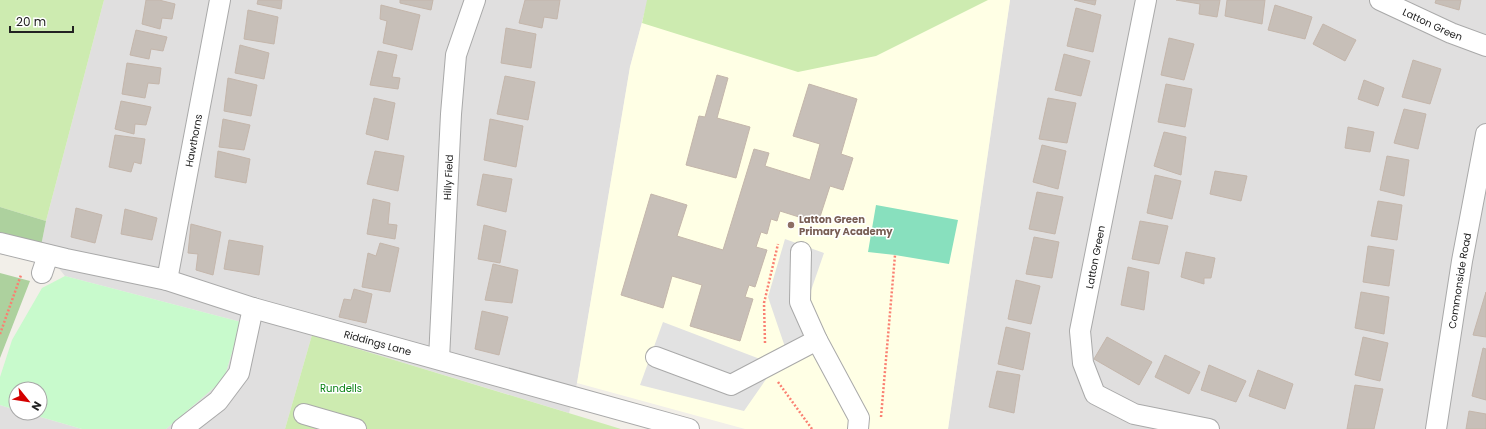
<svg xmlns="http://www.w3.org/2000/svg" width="1486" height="429" viewBox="0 0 1486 429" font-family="Poppins,sans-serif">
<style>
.residential{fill:#e0dfdf}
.education{fill:#ffffe5}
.grass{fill:#cdebb0}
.forest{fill:#add19e}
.park{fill:#c8facc}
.pitch{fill:#88e0be}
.parking{fill:#e2e2e2}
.building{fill:#c7bfb8;stroke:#c4b6ab}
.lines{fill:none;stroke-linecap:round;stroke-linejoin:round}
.minor-casing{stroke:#a9a9a9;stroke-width:22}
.path{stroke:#fa8072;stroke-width:2.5;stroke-dasharray:2 2;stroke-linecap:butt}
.minor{stroke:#fff;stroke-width:20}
.education-dot{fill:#8d6e63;stroke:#fff;stroke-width:1.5}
.labels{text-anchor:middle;stroke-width:3;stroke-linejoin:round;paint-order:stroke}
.street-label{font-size:10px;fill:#222;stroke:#fff}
.education-label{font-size:10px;font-weight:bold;fill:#785e54;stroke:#fff;text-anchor:start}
.park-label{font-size:10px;fill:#0c8416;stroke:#fff}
</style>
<rect width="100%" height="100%" fill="#f2efe9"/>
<path class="residential" d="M 104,0 L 648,0 L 630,67 L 577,383 L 569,413 L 312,335 L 285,429 L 166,429 L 224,379 L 241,322 L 65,276 L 41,246 L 46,221 Z
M 1010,0 L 1486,0 L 1486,429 L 948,429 Z
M 0,405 L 16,410 L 16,413 L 27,413 L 82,429 L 0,429 Z"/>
<path class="education" d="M 648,0 L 1010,0 L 948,429 L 745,429 L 577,383 L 630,67 Z"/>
<path class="grass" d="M 0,0 L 104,0 L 46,221 L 0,207 Z
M 647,0 L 988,0 L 876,56 L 798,72 L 642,23 Z
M 312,335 L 621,429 L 285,429 Z"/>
<path class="forest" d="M 0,207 L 46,221 L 41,246 L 0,236 Z
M 0,273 L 30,281 L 0,358 Z"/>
<path class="park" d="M 65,276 L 241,322 L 224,379 L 166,429 L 82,429 L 27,413 L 40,413 L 40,389 L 16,389 L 16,410 L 0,405 L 0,377 L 12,340 L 42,288 Z"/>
<path class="pitch" d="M 876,205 L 958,220 L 949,264 L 895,255 L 868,252 Z"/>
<path class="parking" d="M 785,239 L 824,253 L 807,302 L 811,332 L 785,347 L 768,297 Z
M 663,322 L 760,359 L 769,375 L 744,411 L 640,385 Z"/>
<path class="building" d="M 146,0 L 159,0 L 175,4 L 172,19 L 162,18 L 160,29 L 142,24 Z
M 258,0 L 282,0 L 281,9 L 257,4 Z
M 400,0 L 433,0 L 431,10 L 400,3 Z
M 525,0 L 560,0 L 557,19 L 544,17 L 542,28 L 519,23 Z
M 1074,0 L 1096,0 L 1095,5 Z
M 1176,0 L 1220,0 L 1217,17 L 1199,14 L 1200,4 Z
M 1227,0 L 1265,0 L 1262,24 L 1225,16 Z
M 1436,0 L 1461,0 L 1459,10 L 1435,3 Z
M 381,5 L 420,15 L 412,50 L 383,43 L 387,21 L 380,19 Z
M 1275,5 L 1312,17 L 1305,39 L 1268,30 Z
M 1076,8 L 1101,15 L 1093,52 L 1067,46 Z
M 248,10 L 278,17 L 274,44 L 244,39 Z
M 1323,24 L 1356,40 L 1345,61 L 1313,44 Z
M 506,28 L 536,34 L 531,68 L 501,63 Z
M 136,30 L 167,37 L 163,51 L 151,49 L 149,59 L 130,55 Z
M 1169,38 L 1194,44 L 1184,80 L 1161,75 Z
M 240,45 L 269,53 L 264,79 L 235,73 Z
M 378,51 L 397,55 L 392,77 L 400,78 L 398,89 L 370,85 Z
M 1064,54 L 1090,61 L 1081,96 L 1055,90 Z
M 1413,60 L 1441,69 L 1430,104 L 1402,97 Z
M 127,63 L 161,68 L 159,84 L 148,83 L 145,98 L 122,94 Z
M 717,75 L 728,78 L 717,118 L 750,127 L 736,178 L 686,165 L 699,116 L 705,117 Z
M 505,76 L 535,82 L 528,120 L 497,114 Z
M 228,78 L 257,85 L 251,116 L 224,111 Z
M 1364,80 L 1384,88 L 1378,106 L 1358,99 Z
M 809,84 L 857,99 L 841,154 L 853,158 L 843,190 L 830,186 L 818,223 L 780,211 L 777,221 L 771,219 L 767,234 L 761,232 L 756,247 L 767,250 L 755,287 L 749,285 L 745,297 L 753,299 L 740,341 L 690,326 L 702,285 L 672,276 L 663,308 L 621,295 L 651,194 L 687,205 L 677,236 L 723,250 L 754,149 L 769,153 L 765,166 L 810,180 L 820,144 L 793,136 Z
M 1166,84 L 1192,89 L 1185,127 L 1158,122 Z
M 374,98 L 395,103 L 388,140 L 366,134 Z
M 1048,98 L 1076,103 L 1067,143 L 1039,139 Z
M 121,101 L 151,107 L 146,125 L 135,124 L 134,134 L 115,129 Z
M 1404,109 L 1426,114 L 1418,149 L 1394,143 Z
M 223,119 L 250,125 L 244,150 L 219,147 Z
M 490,119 L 523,126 L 516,167 L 484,160 Z
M 1348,127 L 1374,132 L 1370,152 L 1345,148 Z
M 1164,132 L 1186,137 L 1181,175 L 1154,166 Z
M 115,135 L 145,139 L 141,164 L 134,162 L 131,172 L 109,167 Z
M 1042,145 L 1066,151 L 1058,189 L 1033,182 Z
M 218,151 L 250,159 L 246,183 L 215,177 Z
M 375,151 L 404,156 L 398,191 L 367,184 Z
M 1387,156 L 1409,160 L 1404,196 L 1380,190 Z
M 1215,171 L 1247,176 L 1241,201 L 1210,194 Z
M 483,174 L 512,179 L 506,212 L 477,205 Z
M 1155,175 L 1181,181 L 1172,219 L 1147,213 Z
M 1037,192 L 1063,197 L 1055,234 L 1029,229 Z
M 373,199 L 390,203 L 388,224 L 397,225 L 395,239 L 367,234 Z
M 1378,201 L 1402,205 L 1397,240 L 1371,236 Z
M 76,208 L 102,215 L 95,243 L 71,237 Z
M 125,209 L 157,218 L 152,240 L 121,234 Z
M 1140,221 L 1168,226 L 1159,264 L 1132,259 Z
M 191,224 L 221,232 L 213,275 L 196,270 L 198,254 L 188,253 Z
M 484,225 L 506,231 L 500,263 L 478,259 Z
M 1034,237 L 1059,242 L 1052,278 L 1026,274 Z
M 229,240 L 263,246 L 259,275 L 224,269 Z
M 380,243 L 399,248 L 390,292 L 362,287 L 368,253 L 376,256 Z
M 1368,246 L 1394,250 L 1389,286 L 1363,282 Z
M 1186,252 L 1215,258 L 1211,278 L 1204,278 L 1204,284 L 1181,277 Z
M 493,264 L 518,270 L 512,303 L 485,300 Z
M 1128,267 L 1149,272 L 1144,310 L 1121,305 Z
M 1016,280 L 1040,286 L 1031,324 L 1008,319 Z
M 354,289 L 372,294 L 366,323 L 339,317 L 344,299 L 351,300 Z
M 1361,292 L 1389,297 L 1384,334 L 1355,328 Z
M 1486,292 L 1486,337 L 1473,335 Z
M 482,311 L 508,317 L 499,355 L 475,349 Z
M 1006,327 L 1030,333 L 1023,370 L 998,364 Z
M 1107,337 L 1152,362 L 1139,385 L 1094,359 Z
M 1363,337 L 1388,343 L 1380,381 L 1355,375 Z
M 1483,348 L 1486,349 L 1486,400 L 1472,396 Z
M 1165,355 L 1200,372 L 1189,394 L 1155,377 Z
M 1209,365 L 1246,381 L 1236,402 L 1201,390 Z
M 1258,370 L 1293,384 L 1285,409 L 1249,396 Z
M 997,371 L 1020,375 L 1014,413 L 989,407 Z
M 1355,385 L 1383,389 L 1374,429 L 1347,429 Z
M 1469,411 L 1486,414 L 1486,429 L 1466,429 Z"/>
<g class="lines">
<g class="minor-casing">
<g id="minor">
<path d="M 1146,0 L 1080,331 L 1083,363 L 1095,394 L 1134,414 L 1209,429"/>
<path id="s1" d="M 1380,0 L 1451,33 L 1486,46"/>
<path id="s2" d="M 0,243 L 66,259 L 167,280 L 253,308 L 689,429"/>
<path d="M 801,252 L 800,302 L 817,340 L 859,418 L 858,429"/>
<path d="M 42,273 L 48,255"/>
<path id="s3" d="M 167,280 L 220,0"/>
<path d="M 656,357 L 731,385 L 817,340"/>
<path id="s4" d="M 439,359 L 451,114 L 456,55 L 475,0"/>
<path d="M 304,414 L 356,429"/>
<path d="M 182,429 L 218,401 L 239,373 L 253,308"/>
<path id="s5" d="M 1436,429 L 1462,261 L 1486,134"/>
</g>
</g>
<path class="path" d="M 0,334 L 21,275
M 765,343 L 764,303 L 778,244
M 778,382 L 812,429
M 881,417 L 895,255"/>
<use href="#minor" class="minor"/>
</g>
<circle class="education-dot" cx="791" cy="225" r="4"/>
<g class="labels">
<g class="street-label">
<text dy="4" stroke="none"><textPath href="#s1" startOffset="58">Latton Green</textPath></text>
<text dy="4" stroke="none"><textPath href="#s3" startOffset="142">Hawthorns</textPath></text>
<text dy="4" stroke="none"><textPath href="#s4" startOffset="182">Hilly Field</textPath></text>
<text transform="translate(1095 257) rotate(-79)" y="4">Latton Green</text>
<text dy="4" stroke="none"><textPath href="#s5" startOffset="150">Commonside Road</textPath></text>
<text dy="4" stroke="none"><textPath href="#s2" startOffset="391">Riddings Lane</textPath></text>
</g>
<g class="education-label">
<text x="799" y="223">Latton Green<tspan x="799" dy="12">Primary Academy</tspan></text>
</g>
<g class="park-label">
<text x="341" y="392">Rundells</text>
</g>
</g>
<g transform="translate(28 401) rotate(120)"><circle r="19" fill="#ffffff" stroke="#a7a7a7"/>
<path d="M0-3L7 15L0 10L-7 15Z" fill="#d40000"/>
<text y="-6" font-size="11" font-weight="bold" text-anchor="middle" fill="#222222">N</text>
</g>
<path d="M10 26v6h63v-6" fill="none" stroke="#222222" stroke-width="2"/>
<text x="16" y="26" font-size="12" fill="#222222" stroke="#ffffff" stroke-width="3" paint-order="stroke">20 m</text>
</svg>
